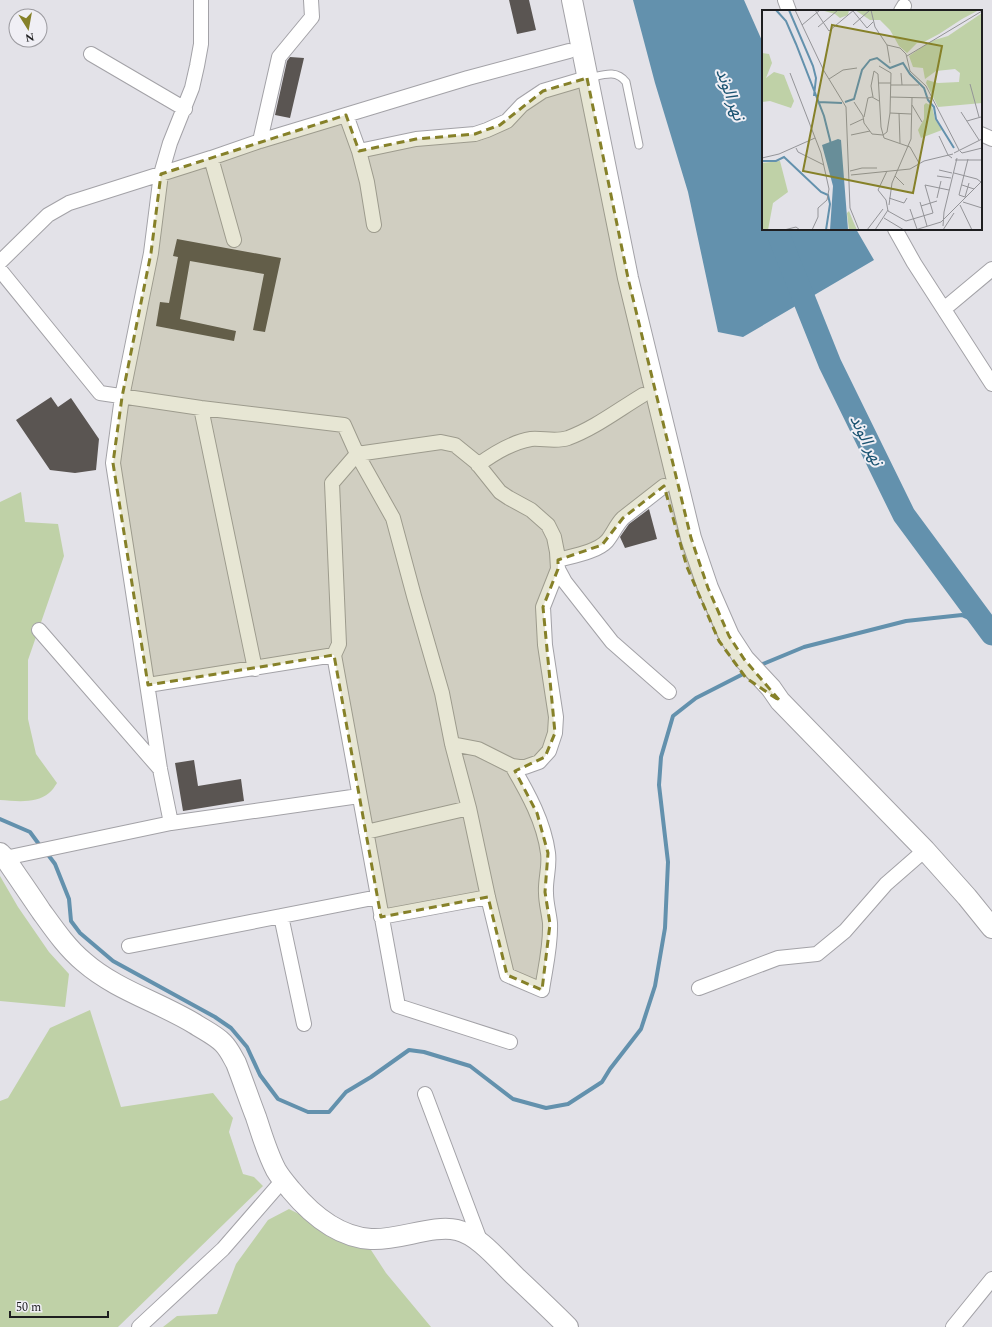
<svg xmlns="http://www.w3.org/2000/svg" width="992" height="1327" viewBox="0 0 992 1327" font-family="Spectral,'Noto Sans Arabic',serif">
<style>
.green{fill:#bfd1a7}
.water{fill:#6391ad}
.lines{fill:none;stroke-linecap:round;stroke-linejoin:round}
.stream{stroke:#6391ad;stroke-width:4}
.river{stroke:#6391ad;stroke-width:23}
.building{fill:#5a5552}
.lane-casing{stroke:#a3a2a7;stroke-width:9}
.street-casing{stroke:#a3a2a7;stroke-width:16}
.secondary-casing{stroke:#a3a2a7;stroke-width:22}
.lane{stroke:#fff;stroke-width:7}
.street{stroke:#fff;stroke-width:14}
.secondary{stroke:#fff;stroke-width:20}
.marked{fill:#868129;fill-opacity:0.2;stroke:#868129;stroke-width:3;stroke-dasharray:8 5;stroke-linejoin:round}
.labels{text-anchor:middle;stroke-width:4;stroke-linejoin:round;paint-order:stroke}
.water-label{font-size:17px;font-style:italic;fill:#1a5371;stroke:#f0eff5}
.inset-river{fill:none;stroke:#6391ad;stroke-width:2}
.inset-road{fill:none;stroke:#949498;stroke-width:1}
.view{fill:#868129;fill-opacity:0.15;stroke:#868129;stroke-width:2}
.inset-edge{fill:none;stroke:#1e1e20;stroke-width:2}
</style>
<rect width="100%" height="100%" fill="#e3e2e8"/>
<path class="green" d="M 21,492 L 25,522 L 58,524 L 64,556 L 28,660 L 28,719 L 36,754 L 57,783 C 55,786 52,791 49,793 C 36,804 16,801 0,800 L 0,502 Z
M 0,876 L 18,907 L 49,952 L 69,974 L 65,1007 L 0,1001 Z
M 90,1010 L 121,1107 L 213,1093 L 233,1118 L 229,1132 L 243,1174 L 254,1177 L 263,1186 L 118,1327 L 0,1327 L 0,1101 L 8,1098 L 50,1028 Z
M 289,1209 L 371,1250 L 386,1273 L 431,1327 L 163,1327 L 177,1316 L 217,1314 L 236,1264 L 268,1220 Z"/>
<path class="water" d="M 633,0 L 744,0 L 763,43 L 763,229 L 856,229 L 874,260 L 743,337 L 718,332 L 688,192 L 655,83 Z"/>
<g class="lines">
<path class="stream" d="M 758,666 L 804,647 L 906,621 L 962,615 L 986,626
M 0,819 L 30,832 L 41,847
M 46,852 L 55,864 L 69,899 L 71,921 L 80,933 L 113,961 L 215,1017 L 231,1028 L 247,1047 L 260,1075 L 278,1099 L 308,1112 L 329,1112 L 346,1092 L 371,1077 L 409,1050 L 424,1052 L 470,1066 L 513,1099 L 546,1108 L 568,1104 L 602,1082 L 610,1069 L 641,1029 L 655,986 L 665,928 L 668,862 L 659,785 L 661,757 L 673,716 L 696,698 L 749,671"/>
<path class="river" d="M 776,229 L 830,364 L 904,515 L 992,634"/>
</g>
<path class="building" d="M 509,0 L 529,0 L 536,30 L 517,34 Z
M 290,57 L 304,58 L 290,118 L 275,115 L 287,61 Z
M 177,239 L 281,258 L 265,332 L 253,330 L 264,274 L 190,261 L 180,319 L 236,331 L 234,341 L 156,326 L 160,302 L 169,303 L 178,257 L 173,256 Z
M 51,397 L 58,407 L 71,398 L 99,439 L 96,470 L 75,473 L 50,470 L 16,420 Z
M 649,509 L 657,539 L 625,548 L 620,537 L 622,534 L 629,524 Z
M 194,760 L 198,786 L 241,779 L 244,801 L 183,811 L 175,763 Z"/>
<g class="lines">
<g class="lane-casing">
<path id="lane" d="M 589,78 C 603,75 616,69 626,82 L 639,145"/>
</g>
<g class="street-casing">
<path id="street" d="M 785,0 L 789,11
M 901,11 L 904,6
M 91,54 L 185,109
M 346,115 L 359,151 L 367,182 L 374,225
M 981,134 L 992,139
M 260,141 L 279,57 L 312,17 L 311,0
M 359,151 L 416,139 L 475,134 L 487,130 L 507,121 L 522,105 L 543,91 L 587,78
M 211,158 L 234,240
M 895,229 L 914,263 L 992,384
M 0,262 L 48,215 L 69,203 L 211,158 L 260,141 L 468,78 L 569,51
M 0,270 L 100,393 L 201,408 L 344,425 L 357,454 L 393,518 L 414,596 L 442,693 L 452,744 L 469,808 L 488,897 L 507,975 L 542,990 C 545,969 551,946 550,923 C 549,913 546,903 546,893 C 545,880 550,867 548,853 C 544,822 528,793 512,766
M 944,309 L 992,269
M 201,408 L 255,669
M 478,465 C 493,454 512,442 531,439 C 543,438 556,442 568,438 C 595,428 618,410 643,395
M 558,560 C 572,556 597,552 607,541 C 613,534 616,525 623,518 L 664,486
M 39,630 L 160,769
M 148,685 L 334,655
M 452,744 L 478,749 L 512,766 L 519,767 L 525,767 L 539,762 L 549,751 L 555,733 L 556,717 L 545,645 L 543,607 L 558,569
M 171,823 L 160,769 L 128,559 L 113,463 L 122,397 L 151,253 L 161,174 L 170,143 L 192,88 L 197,66 L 201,44 L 201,0
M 366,832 L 469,808
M 5,858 L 171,823 L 359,796
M 281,916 L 304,1024
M 381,917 L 488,897
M 129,946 L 378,897
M 699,988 L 778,958 L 817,954 L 845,931 L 886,884 L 925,850
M 510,1042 L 398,1006 L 334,655 L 339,644 L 332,483 L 357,454 L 441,442 L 455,445 L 476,462 L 500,492 L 509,498 L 531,510 L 548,525 L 554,537 L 557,552 L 558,569 L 565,582 L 612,642 L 669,692
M 425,1094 L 481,1243
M 139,1327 L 223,1249 L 283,1180
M 953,1327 L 992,1279"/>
</g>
<g class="secondary-casing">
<path id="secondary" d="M 572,0 L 628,278 L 691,538 L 708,588 L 729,636 L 744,659 L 771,688 L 780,701 L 925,850 L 967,897 L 992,928
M 0,853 L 5,858 C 17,876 29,893 41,911 C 54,929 67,948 84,962 C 116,990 159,1002 195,1024 C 204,1030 215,1035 223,1043 C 229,1049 232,1056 236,1063 C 243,1081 249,1099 256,1117 C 262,1135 267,1153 276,1170 C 280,1177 286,1184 291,1190 C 311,1214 338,1237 371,1239 C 397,1241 434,1224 457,1230 C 479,1235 500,1262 516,1277 C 533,1293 551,1310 568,1327"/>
</g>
<use href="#lane" class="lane"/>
<use href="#street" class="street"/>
<use href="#secondary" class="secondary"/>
</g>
<path class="marked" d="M 587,78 L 628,278 L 691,538 L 708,588 L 729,636 L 744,659 L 780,701 L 746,678 L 719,641 L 687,567 L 664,486 L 623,518 L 602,545 L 558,560 L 558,569 L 543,607 L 555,733 L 545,757 L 515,771 L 537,813 L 548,853 L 545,892 L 550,924 L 542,990 L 507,975 L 488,897 L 381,917 L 334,655 L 148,685 L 113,463 L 122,397 L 151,253 L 161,174 L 346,115 L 359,151 L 416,139 L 475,134 L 500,125 L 543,91 Z"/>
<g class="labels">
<g class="water-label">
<text transform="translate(731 94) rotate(70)" y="6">نهر الوند</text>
<text transform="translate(867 440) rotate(64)" y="6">نهر الوند</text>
</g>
</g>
<g transform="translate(762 10)">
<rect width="220" height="220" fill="#e3e2e8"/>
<path d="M 59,0 L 87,0 L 86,5 L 78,8 L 73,4 ZM 93,0 L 217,0 L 200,9 L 177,24 L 160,33 L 155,33 L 145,43 L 137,36 L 128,20 L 118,10 L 108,10 ZM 220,3 L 220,93 L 176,97 L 164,73 L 165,70 L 176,73 L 197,72 L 198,63 L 193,59 L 174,61 L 163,69 L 161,58 L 151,57 L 147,46 L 169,31 L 186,26 ZM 0,43 L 7,44 L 10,53 L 4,68 L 12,62 L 22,65 L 32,91 L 29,98 L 8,91 L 0,92 ZM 164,93 L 170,96 L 173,109 L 180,120 L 159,128 L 156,120 L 162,109 L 162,95 ZM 18,151 L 26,182 L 11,193 L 6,220 L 0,220 L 0,153 ZM 87,201 L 91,211 L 95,220 L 87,220 L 85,203 Z" fill="#bfd1a7"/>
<path d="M 76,129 L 79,130 L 86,220 L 68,220 L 71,176 L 60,135 Z" fill="#6391ad"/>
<path class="inset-river" d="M 14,0 L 24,11 L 34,34 L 62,106 L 69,134M 27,0 L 51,56 L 54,68 L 52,86M 56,92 L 80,93M 83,92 L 92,89 L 100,60 L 108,50 L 115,48 L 128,58 L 141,53 L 148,64 L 162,78 L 166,90 L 172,97 L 174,109 L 192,138M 0,151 L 14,151 L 22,147 L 59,182 L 66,185 L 68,194 L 64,220"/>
<path class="inset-road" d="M 33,0 L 62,61 L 84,97 L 88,198 L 97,220M 53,0 L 67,21 L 92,0M 109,0 L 113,17 L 125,35 L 138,38 L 144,44 L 148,61 L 164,76 L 197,140M 91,1 L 105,18 L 111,12M 40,15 L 58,0M 91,15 L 108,0M 56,17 L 76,0M 125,35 L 128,53M 145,46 L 220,1M 28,63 L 59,143 L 67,179 L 65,190 L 56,198 L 56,207 L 50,220M 139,63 L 140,75M 67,69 L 81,60 L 95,58M 116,73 L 129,73M 208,74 L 217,107M 129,75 L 157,75M 111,87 L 109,76 L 112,61 L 116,64 L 119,117 L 122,128 L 148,137 L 157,153M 128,87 L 169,88M 92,92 L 101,106 L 102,113 L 110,124 L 121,125 L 125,122 L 128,103 L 129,63 L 117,56M 150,95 L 160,112M 199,102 L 217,130M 128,103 L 149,104M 137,103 L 138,133M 102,107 L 106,88 L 110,87 L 117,91M 205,111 L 219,107M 88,115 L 101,109M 89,125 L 108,121M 177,126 L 186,145 L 190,148M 34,138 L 36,142 L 62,155M 198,141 L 200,143 L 220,138M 192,143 L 220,129M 0,148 L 17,144 L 53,128M 193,150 L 220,150M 177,160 L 190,163M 88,161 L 100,158 L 115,158M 125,161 L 116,180 L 124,190 L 126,201 L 144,211 L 171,203 L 163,175 L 187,180M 192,163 L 215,169 L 219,172M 89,165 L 148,159 L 162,151 L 191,144M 133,166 L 142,175M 175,166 L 189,168M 200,175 L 212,179M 203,187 L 197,185 L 206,149M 203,187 L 207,173M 127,188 L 142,193 L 145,188M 175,188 L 179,171M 158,192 L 165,216M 201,192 L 220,198M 127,195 L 130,173 L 149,129 L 150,88M 198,195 L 210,220M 159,196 L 175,191M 148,199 L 155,219M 122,208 L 142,220M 181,216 L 182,202 L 195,148M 22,220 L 34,217 L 38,220M 105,220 L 121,199M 113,220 L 126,200M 153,220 L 179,212 L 220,171M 181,220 L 192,203"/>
<path class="view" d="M 70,15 L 180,36 L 151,183 L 41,161 Z"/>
<rect width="220" height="220" class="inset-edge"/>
</g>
<g transform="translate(28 28) rotate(169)"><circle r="19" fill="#f0eff5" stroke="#9c9ba0"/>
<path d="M0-3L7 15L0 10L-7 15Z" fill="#868129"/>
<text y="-6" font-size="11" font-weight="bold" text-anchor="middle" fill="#1e1e20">N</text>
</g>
<path d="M10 1311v6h98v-6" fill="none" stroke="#1e1e20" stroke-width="2"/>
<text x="16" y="1311" font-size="12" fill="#1e1e20" stroke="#f0eff5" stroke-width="3" paint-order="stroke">50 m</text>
</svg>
